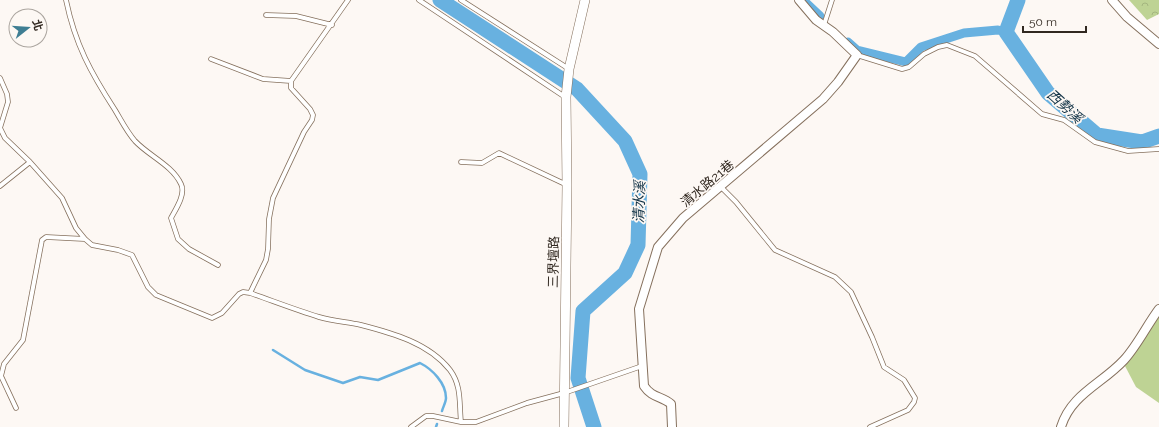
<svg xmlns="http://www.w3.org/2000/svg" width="1159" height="427" viewBox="0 0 1159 427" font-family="Raleway,'Noto Sans TC',sans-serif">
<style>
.grass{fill:#bed394}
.forest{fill:url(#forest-crowns)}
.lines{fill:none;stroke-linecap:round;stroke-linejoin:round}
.stream{stroke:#68b1e0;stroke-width:2.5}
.canal{stroke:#68b1e0;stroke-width:9}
.river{stroke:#68b1e0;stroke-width:15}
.service-casing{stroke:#85705d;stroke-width:5.5}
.minor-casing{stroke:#85705d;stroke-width:10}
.tertiary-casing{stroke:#85705d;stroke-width:10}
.service{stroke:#fff;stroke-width:4}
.minor{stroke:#fff;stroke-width:8}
.tertiary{stroke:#fff;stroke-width:9}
.labels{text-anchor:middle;stroke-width:3.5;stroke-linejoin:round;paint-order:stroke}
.street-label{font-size:13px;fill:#312820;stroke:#fdf8f4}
.water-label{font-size:14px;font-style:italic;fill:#0f3044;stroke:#fdf8f4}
</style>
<defs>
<pattern id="forest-crowns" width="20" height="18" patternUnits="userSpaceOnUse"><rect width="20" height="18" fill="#bed394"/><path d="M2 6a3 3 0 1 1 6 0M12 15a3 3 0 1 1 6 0" fill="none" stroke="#a4b57f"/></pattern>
</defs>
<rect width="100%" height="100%" fill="#fdf8f4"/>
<path class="grass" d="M 1159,317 L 1159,403 L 1136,387 L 1125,366 Z"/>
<path class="forest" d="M 1129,0 L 1159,0 L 1159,14 L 1147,20 Z"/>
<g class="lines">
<path class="stream" d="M 273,350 L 305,370 L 343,383 L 360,377 L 378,380 L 420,363 C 432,369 446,383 446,398 C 446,402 443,407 442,411
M 436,427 L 437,424"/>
<path class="canal" d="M 803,0 L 820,16
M 848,42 L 857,50 L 906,62 L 921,47 L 964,33 L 998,30 L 1006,32"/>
<path class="river" d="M 440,0 L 577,89 L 625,141 L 640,174 L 638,245 L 625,273 L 583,311 L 578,378 L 594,427
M 1018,0 L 1006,32 L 1048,93 L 1097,135 L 1142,142 L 1159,136"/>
<g class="service-casing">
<path id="service" d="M 66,0 C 75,44 91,73 115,110 C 121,120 127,132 135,141 C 149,156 172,165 181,184 C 186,194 176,209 171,218 L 178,239 L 189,249 L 218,265
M 419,0 L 565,97
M 461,0 L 569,69
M 266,15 L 296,16 L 332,25
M 824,25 L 832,0
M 857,55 L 902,69 L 909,67 L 924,54 L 938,47 L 947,45 L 975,56 L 1042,114 L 1064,120 L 1095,142 L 1128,151 L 1159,149
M 211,59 L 263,79 L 291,81
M 0,78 L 7,94 L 8,102 L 0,128 L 5,138 L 30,162 L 62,198 L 76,228 L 85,239 L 92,245 L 118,250 L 132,255 L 148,287 L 156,295 L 212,318 L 222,313 L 239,294 L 243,292 L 250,293 C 273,301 296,310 319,317 C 333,321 347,322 361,325 C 392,333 429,343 450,370 C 462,386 459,404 461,422
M 461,162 L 482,163 L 499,153 L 567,185
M 0,186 L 30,162
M 721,187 L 736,202 L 775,250 L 835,277 L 851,292 L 872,337 L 884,367 L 904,380 L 915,398 L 914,402 L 908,410 L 870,427
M 250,293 L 266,260 L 268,249 L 269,219 L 273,198 L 304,132 L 312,120 L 313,115 L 310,109 L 291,88 L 291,81 L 348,0
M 16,408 L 1,376 L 4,364 L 23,340 L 42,240 L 46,237 L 85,239
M 411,427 L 426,416 L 433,416 L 461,422 L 476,422 L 527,403 L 564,393 L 642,366"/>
</g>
<g class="minor-casing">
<path id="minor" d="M 1112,0 L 1127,17 L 1159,44
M 672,427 L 671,404 C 662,396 652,398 644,386 L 639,309 L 658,247 L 683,218 L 823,99 L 838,82 L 857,55 L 833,32 L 816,20 L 799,0
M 1061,427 C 1071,394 1102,384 1124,360 C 1137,346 1147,325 1159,309"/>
</g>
<g class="tertiary-casing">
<path id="tertiary" d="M 564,427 L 567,185 L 566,97 L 569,69 L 585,0"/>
</g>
<use href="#service" class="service"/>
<use href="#minor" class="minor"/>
<use href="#tertiary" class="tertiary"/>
</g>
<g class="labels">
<g class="street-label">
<text transform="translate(707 183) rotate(-40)" y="5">清水路21巷</text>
<text transform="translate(553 262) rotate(-89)" y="5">三界壇路</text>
</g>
<g class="water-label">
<text transform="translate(1065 106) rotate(42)" y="5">西勢溪</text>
<text transform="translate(639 202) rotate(-88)" y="5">清水溪</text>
</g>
</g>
<g transform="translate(28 28) rotate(73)"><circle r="19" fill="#fdf8f4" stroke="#aba59f"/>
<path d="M0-3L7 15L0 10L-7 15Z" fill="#3f7e93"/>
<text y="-6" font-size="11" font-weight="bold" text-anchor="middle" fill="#312820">北</text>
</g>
<path d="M1023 26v6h63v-6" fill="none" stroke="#312820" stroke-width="2"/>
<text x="1029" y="26" font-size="12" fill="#312820" stroke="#fdf8f4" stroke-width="3" paint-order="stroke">50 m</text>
</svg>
